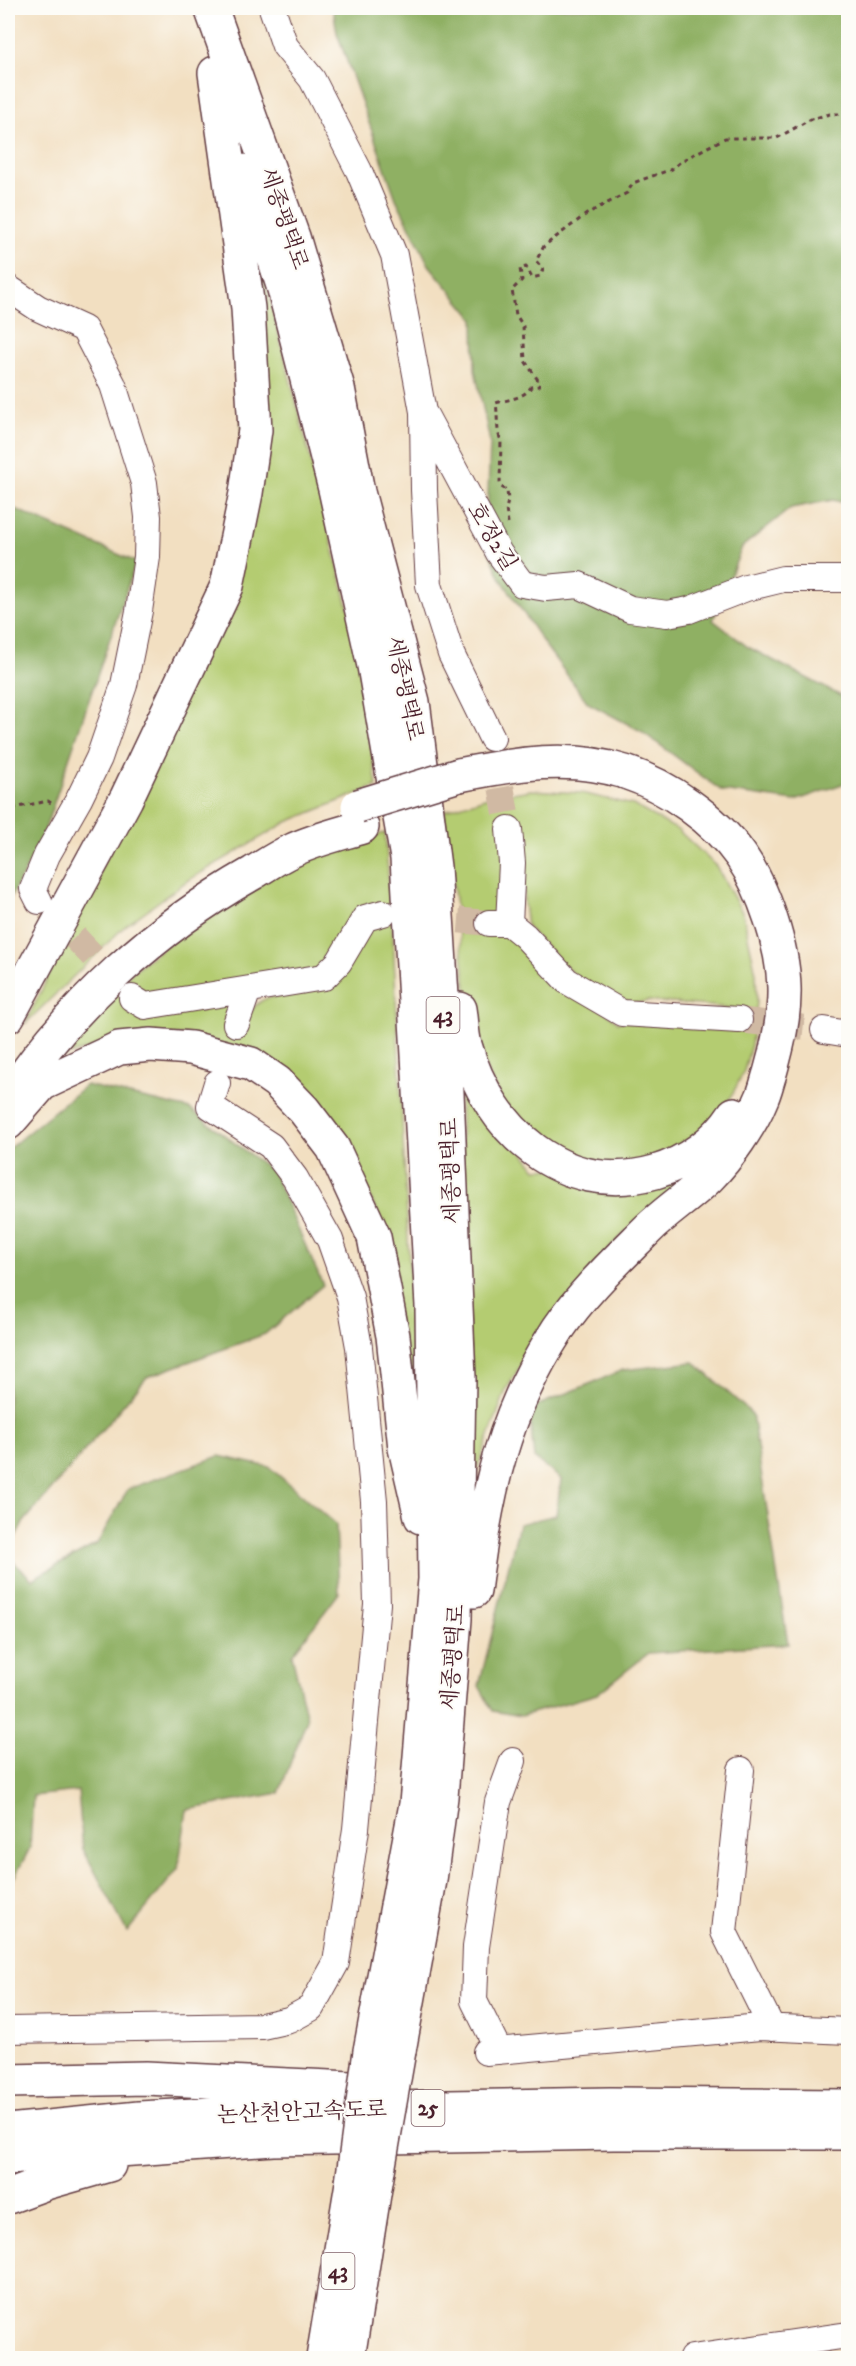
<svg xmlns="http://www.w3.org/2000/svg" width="856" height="2366" viewBox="0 0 856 2366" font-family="'IM FELL DW Pica','Noto Serif KR',serif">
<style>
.green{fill:#b4cc71;stroke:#7f764e;stroke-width:1.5;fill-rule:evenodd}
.forest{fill:#8fb063;stroke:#6c6847;stroke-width:1.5}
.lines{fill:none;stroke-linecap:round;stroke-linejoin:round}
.minor-tunnel{stroke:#d0b9a3;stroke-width:26;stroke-dasharray:26 13;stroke-linecap:butt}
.minor-casing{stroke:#633c42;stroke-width:28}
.highway-casing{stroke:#633c42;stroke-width:36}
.path{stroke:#633c42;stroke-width:3;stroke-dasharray:4.5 4.5;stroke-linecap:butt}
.minor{stroke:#fff;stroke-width:26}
.highway{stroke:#fff;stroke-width:33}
.highway-bridge-casing{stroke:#633c42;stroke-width:36;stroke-linecap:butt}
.highway-bridge{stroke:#fff;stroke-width:33}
.labels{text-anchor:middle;stroke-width:4.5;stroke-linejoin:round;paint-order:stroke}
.shield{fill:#fdfcf7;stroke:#806168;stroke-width:1.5}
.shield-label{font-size:21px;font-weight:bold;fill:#4a1f2b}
.street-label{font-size:22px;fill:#4a1f2b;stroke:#fdfcf7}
</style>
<rect width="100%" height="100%" fill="#fdfcf7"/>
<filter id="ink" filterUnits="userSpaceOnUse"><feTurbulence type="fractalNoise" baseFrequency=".0167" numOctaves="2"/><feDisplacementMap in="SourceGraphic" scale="12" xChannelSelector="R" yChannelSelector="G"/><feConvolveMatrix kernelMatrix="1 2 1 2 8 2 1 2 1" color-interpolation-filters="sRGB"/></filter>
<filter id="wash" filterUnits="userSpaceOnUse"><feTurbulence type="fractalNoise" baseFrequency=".008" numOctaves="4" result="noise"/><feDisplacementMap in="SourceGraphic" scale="24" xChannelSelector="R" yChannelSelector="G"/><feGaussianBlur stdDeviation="1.35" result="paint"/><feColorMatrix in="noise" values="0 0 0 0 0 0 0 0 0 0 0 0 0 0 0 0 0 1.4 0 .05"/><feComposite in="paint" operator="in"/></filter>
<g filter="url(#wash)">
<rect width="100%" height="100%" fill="#f2dfc1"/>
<path class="green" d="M 248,214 L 352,622 L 377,786 L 287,822 L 187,881 L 124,927 L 25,1024 L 236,592 Z
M 531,790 L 581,793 L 633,805 L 678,830 L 716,866 L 743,914 L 756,973 L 757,1002 L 751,1045 L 744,1071 L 732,1095 L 712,1126 L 686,1149 L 632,1168 L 563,1158 L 508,1115 L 473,1042 L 444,811 L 488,797 ZM 523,830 L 524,903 L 527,927 L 582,983 L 625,1005 L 648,1001 L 733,1008 L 618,1022 L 514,934 L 504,908 L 508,833 Z
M 385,833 L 393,937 L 418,1442 L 388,1266 L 375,1208 L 352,1157 L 315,1103 L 278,1071 L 249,1054 L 188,1035 L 145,1037 L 102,1045 L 42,1063 L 104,997 L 144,962 L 244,888 L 292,865 L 346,843 ZM 369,908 L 381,908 L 382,923 C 350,926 358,963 333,979 C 319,987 302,993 285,996 C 278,997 269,996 263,1000 C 253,1005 248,1016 243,1025 L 227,1020 L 232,1014 L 231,1006 L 223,1002 L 149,1011 L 137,1009 L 127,1001 L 139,989 L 147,995 L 158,997 L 322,969 L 335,958 L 362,913 Z
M 459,1070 L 536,1169 L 699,1164 L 615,1242 L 529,1351 L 506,1390 L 473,1479 Z"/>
<path class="forest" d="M 333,8 L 848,8 L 848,504 L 833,500 L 791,508 L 742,547 L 713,620 L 748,647 L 841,696 L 848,718 L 848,782 L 795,801 L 722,791 L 641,731 L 588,703 L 544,644 L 501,579 L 486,545 L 490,442 L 475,370 L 474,319 L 429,265 L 396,199 L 337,33 Z
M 8,506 L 136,562 L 40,844 L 8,902 Z
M 86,1085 L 190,1109 L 273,1172 L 323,1285 L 265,1334 L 147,1377 L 23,1523 L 8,1551 L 8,1149 Z
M 694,1362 L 752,1414 L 788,1644 L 649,1653 L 597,1694 L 521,1716 L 493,1711 L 479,1686 L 519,1524 L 556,1515 L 561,1479 L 534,1458 L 529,1409 L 623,1370 Z
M 219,1456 L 269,1467 L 336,1524 L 339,1593 L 292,1655 L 307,1719 L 279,1793 L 187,1810 L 178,1869 L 127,1932 L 83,1849 L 78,1791 L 33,1796 L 30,1848 L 8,1889 L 8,1557 L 32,1579 L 97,1544 L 128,1489 Z"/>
</g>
<g filter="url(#ink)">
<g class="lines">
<path class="minor-tunnel" d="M 494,749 L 509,829
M 48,909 L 124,989
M 420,917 L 489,923
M 739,1020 L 824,1030"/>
<g class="minor-casing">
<path id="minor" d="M 272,8 L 285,46 L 312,79 L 359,171 L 394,255 L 423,412 L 424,490 L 429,585 L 451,654 L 492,738
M 8,288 L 38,308 L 84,329 L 113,385 L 144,483 L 148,517 L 147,557 L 139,611 L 124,685 L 99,758 L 79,799 L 47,855 L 33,889 L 39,901
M 425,415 L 499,553 L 522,584 L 546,588 L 579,585 L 630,609 L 667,614 L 689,610 L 746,588 L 783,579 L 848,579
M 489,923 L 509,923 L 525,936 L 567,981 L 622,1013 L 739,1020
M 509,923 L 512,863 L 509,829
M 132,998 L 145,1006 L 324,977 L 339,962 L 365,918 L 383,913
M 236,1024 L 248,990
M 824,1030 L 848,1034
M 741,1770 L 724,1932 L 772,2028
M 8,2030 L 262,2026 L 289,2020 L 311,2008 L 336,1963 L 356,1829 L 377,1604 L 374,1501 L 359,1347 L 350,1297 L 330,1240 L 295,1178 L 271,1146 L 210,1106 L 217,1083
M 499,2051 L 474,2001 L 476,1947 L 498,1802 L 513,1761
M 486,2052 L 760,2027 L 848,2031
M 692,2358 L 848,2335"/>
</g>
<g class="highway-casing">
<path id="highway" d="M 211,8 L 293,237 L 338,388 L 358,492 L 413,702 L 434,867 L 445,1045 L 459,1378 L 455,1619 L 441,1797 L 430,1880 L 399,2051
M 246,171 L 284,289 L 335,489 L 374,666 L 407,858 L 432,1306 L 435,1579 L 416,1804 L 370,2051
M 459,775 C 514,764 570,754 625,772 C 668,786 715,819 741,856 C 764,889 783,947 784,987 C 785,1016 778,1045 770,1073 C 767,1082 765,1092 761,1100 C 751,1125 728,1158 709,1177 C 690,1196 666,1211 647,1230 C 616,1261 583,1292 558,1329 C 503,1413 486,1493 474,1591
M 460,1009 C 462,1021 462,1034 465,1045 C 489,1130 563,1198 655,1172 C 686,1163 716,1142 734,1114
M 8,1016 L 126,799 L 227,586 L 246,493 L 255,430 L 248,308 L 215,73
M 8,1099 C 69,1006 156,928 253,873 C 266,865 279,856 293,850 C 314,840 339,834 362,827
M 8,1123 L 42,1084 L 119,1048 L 151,1045 L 191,1048 L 251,1064 L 277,1082 L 304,1110 L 333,1148 L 374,1237 L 393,1336 L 405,1448 L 421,1517
M 8,2081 L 146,2078 L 372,2089
M 8,2131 L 139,2118 L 285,2110 L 610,2104 L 848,2106
M 8,2158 L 273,2139 L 613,2133 L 848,2133
M 8,2197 L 46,2183 L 109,2165
M 323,2358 L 352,2183
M 348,2358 L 375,2188"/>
</g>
<path class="path" d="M 508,524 L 506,509 L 508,501 L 507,490 L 501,487 L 500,483 L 501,440 C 496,431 498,415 496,403 C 509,399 523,399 531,387 L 539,386 L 540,383 L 525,361 L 523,326 L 516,315 L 512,290 L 522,280 L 520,269 L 526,267 L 532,278 L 540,276 L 543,269 L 536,261 L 544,246 L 588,213 L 627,193 L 633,183 L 672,169 L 681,161 L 725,138 L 777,138 L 811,119 L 830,114 L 848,114
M 8,816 L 10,810 L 14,808 L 48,801 L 51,803"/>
<use href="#minor" class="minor"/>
<use href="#highway" class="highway"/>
<g class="highway-bridge-casing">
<path id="highway-bridge" d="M 358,806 L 459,775
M 352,2183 L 370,2051
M 375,2188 L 399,2051"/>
</g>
<use href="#highway-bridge" class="highway-bridge"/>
</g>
</g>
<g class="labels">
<g class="shield">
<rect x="426.5" y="997" width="33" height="36" rx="4.5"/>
<rect x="411.5" y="2090" width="33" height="36" rx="4.5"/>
<rect x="321.5" y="2253" width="33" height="36" rx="4.5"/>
</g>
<g class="shield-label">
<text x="443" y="1022">43</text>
<text x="428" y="2115">25</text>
<text x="338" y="2278">43</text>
</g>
<g class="street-label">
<text transform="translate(285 218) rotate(71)" y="8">세종평택로</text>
<text transform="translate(493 536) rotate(59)" y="8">호정2길</text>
<text transform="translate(406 688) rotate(78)" y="8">세종평택로</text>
<text transform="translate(450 1171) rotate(-92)" y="8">세종평택로</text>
<text transform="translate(452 1657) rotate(-86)" y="8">세종평택로</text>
<text transform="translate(302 2111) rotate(-2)" y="8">논산천안고속도로</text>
</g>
</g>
<rect width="856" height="2366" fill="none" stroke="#fdfcf7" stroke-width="30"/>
</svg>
